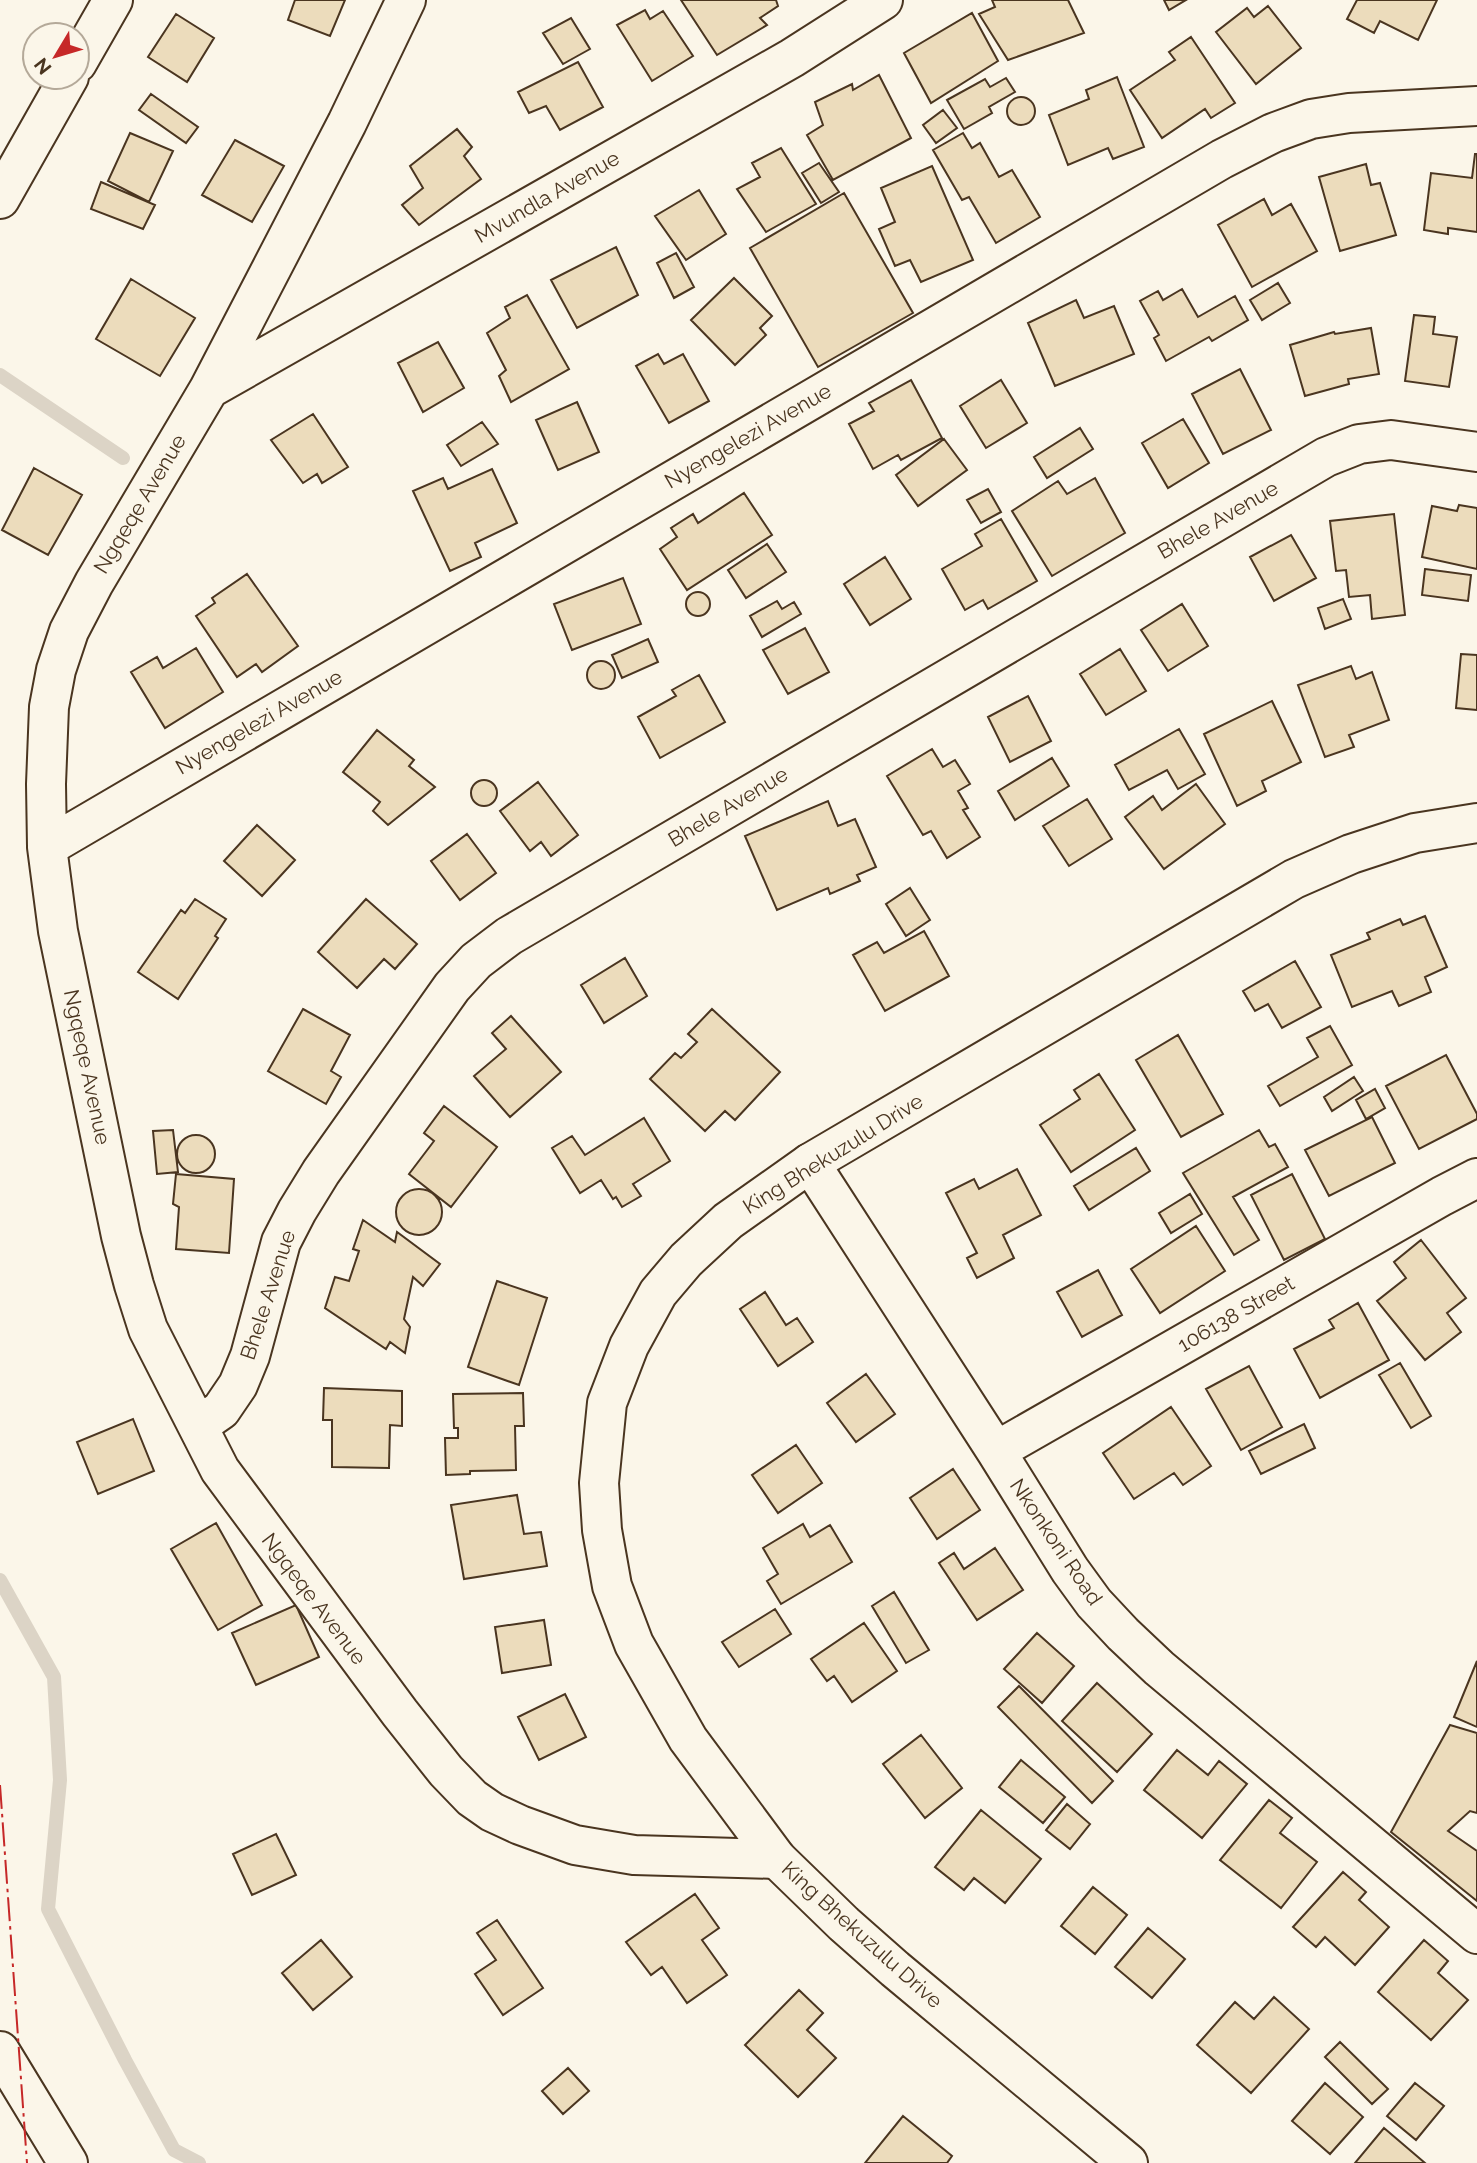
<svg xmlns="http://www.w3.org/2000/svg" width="1477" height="2163" viewBox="0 0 1477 2163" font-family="Raleway,sans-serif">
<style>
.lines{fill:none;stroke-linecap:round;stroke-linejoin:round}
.stream{stroke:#dcd4c6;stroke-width:14}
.building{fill:#ecdcbc;stroke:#4a3520;stroke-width:2}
.street-casing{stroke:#4a3520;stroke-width:42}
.secondary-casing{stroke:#4a3520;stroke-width:42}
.street{stroke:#fbf6e9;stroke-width:38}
.secondary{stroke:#fbf6e9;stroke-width:38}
.power{stroke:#c62828;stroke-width:2;stroke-dasharray:24 5 3.5 5;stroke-linecap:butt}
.labels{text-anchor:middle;stroke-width:5;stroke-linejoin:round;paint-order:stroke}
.street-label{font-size:21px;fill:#4a3520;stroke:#fbf6e9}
</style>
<rect width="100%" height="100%" fill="#fbf6e9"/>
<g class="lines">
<path class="stream" d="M 0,375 L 123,458
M 0,1580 L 54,1677 L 60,1780 L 48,1909 L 125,2060 L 174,2150 L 199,2163"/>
</g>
<path class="building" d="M 295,0 L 345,0 L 330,36 L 288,20 Z
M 681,0 L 776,0 L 778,6 L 760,18 L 767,25 L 717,55 Z
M 992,0 L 1068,0 L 1084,33 L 1008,60 L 979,14 L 995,7 Z
M 1164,0 L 1186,0 L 1169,10 Z
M 1357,0 L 1437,0 L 1418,40 L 1380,21 L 1374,33 L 1347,19 Z
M 1268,6 L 1301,48 L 1256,84 L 1216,32 L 1247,8 L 1254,17 Z
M 645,10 L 650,19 L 663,11 L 693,56 L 652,81 L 617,25 Z
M 972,13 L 998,61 L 931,103 L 904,53 Z
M 176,14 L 214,38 L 187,82 L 148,57 Z
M 571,18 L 590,49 L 563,64 L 543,33 Z
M 1191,37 L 1235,103 L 1211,118 L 1205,109 L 1162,138 L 1130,90 L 1175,60 L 1169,52 Z
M 578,62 L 603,107 L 560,130 L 546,106 L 529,113 L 518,92 Z
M 879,75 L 911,138 L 833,180 L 807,135 L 823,125 L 815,102 L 852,84 L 853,90 Z
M 1117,77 L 1144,147 L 1113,159 L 1108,148 L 1068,165 L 1049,115 L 1089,99 L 1086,90 Z
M 1006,78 L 1015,92 L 989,107 L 992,113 L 964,129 L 947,100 L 985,79 L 990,87 Z
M 151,94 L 198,127 L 186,143 L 139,110 Z
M1007 111a14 14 0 1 1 28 0a14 14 0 1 1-28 0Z
M 943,110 L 957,128 L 936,143 L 923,125 Z
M 457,129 L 472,147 L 464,156 L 481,179 L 419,225 L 402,205 L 423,188 L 410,166 Z
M 130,133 L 173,151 L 149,202 L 108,181 Z
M 963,133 L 972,148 L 980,143 L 999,177 L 1012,170 L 1040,217 L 996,243 L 969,197 L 962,200 L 933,150 Z
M 235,140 L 284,166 L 252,222 L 202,195 Z
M 781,148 L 816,204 L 766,232 L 737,189 L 760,177 L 752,163 Z
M 1475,154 L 1477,154 L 1477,232 L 1448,228 L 1448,234 L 1424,230 L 1431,173 L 1472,178 Z
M 819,163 L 839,192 L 821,203 L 802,173 Z
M 1366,164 L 1371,185 L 1380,183 L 1396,235 L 1340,251 L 1319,177 Z
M 932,166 L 973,260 L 921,282 L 910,260 L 895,266 L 879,229 L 895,222 L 881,188 Z
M 101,182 L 155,205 L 143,229 L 91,209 Z
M 699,190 L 726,234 L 686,260 L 655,216 Z
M 844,193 L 913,313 L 818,367 L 750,248 Z
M 1264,199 L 1272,215 L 1291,204 L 1317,251 L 1252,287 L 1218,225 Z
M 616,247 L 638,295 L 577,328 L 551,280 Z
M 676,253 L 694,287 L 674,298 L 657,263 Z
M 734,278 L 772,316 L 760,328 L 766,335 L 735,365 L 691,320 Z
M 131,279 L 195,318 L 160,376 L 96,339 Z
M 1278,283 L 1290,303 L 1262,320 L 1250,300 Z
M 1182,289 L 1198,317 L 1235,296 L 1248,320 L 1212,341 L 1209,337 L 1166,361 L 1154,338 L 1159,335 L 1140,301 L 1158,291 L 1163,300 Z
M 527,295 L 569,369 L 511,402 L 499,376 L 506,370 L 487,333 L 510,318 L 505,307 Z
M 1076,300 L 1084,318 L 1114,306 L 1134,354 L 1055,386 L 1028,323 Z
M 1414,315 L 1435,317 L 1433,334 L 1457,337 L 1449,387 L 1405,381 Z
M 1371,328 L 1379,374 L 1348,379 L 1349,384 L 1305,396 L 1290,345 L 1334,332 L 1335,334 Z
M 438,342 L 464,388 L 423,412 L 398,363 Z
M 658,354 L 664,364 L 683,354 L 709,401 L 669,423 L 636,366 Z
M 1240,369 L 1271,430 L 1223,454 L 1192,394 Z
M 911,380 L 942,438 L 901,460 L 898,455 L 873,469 L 849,424 L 874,411 L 869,403 Z
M 1001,380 L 1027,423 L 986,448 L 960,406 Z
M 577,402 L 599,452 L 558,470 L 536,420 Z
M 313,414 L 348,467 L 322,483 L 317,474 L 303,483 L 271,440 Z
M 1183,419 L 1209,463 L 1168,488 L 1142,443 Z
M 482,422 L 498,444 L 461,466 L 447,445 Z
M 1080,428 L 1093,449 L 1047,478 L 1034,457 Z
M 944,439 L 967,470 L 918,506 L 896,475 Z
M 34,468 L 82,495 L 48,555 L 2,530 Z
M 492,469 L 517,523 L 475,543 L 481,557 L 450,571 L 413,491 L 443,478 L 448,489 Z
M 1095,478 L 1125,533 L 1052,576 L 1012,511 L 1058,481 L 1067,494 Z
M 988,489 L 1001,512 L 981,523 L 967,500 Z
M 744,493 L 772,535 L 687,590 L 660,549 L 677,537 L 671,528 L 693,514 L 698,523 Z
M 1459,505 L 1477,508 L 1477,569 L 1422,557 L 1432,506 L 1457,511 Z
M 1394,514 L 1405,615 L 1372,619 L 1370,595 L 1349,597 L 1346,570 L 1336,571 L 1330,521 Z
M 1001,519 L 1037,581 L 988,609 L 983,600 L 965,610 L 942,569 L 982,546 L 975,534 Z
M 1291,535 L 1316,578 L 1274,601 L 1250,557 Z
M 767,544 L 786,572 L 746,598 L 728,570 Z
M 885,557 L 911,599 L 870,625 L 844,584 Z
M 1425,569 L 1471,575 L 1468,601 L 1422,595 Z
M 247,574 L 298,646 L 262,672 L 256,664 L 237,677 L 196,616 L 215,603 L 212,598 Z
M 623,578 L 641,624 L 572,650 L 554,604 Z
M686 604a12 12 0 1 1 24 0a12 12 0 1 1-24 0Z
M 1343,599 L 1351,619 L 1325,629 L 1318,608 Z
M 777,601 L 782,609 L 794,602 L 801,614 L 762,637 L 750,616 Z
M 1182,604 L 1208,646 L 1168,671 L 1141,630 Z
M 805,628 L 829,672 L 788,694 L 763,650 Z
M 648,639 L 658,662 L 622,678 L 612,655 Z
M 196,648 L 223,692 L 165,728 L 131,672 L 157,657 L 163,668 Z
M 1120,649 L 1146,691 L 1106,715 L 1080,674 Z
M 1461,654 L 1477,655 L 1477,710 L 1456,708 Z
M587 675a14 14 0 1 1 28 0a14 14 0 1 1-28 0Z
M 1351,666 L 1356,679 L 1372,672 L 1389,720 L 1349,735 L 1354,747 L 1325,757 L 1298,685 Z
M 699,675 L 725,722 L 660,758 L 638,717 L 676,696 L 672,690 Z
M 1028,696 L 1051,741 L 1010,762 L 988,717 Z
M 1272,701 L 1301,762 L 1262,781 L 1266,791 L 1237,806 L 1204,734 Z
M 1179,729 L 1205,774 L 1178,789 L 1167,770 L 1129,790 L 1115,765 Z
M 377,730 L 414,760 L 409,766 L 435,787 L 388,825 L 373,811 L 380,802 L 343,772 Z
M 932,749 L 943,767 L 955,760 L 970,784 L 958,791 L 968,808 L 963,810 L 980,837 L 947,858 L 931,831 L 923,835 L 887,776 Z
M 1052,758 L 1069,786 L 1015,820 L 998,791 Z
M471 793a13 13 0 1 1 26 0a13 13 0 1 1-26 0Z
M 538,782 L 578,835 L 551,856 L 541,842 L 530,851 L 500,811 Z
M 1196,784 L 1225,824 L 1164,869 L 1125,817 L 1153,796 L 1162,810 Z
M 1087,799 L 1112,839 L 1069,866 L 1043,826 Z
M 828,801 L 838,826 L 855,819 L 876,867 L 857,875 L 860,881 L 830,894 L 828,888 L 777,910 L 745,836 Z
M 257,825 L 295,860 L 262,896 L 224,861 Z
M 467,834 L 496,873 L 460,900 L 431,861 Z
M 910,888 L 930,920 L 906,936 L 886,904 Z
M 195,899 L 226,919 L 215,936 L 218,938 L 178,999 L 138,972 L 181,910 L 185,913 Z
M 366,899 L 417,944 L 395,969 L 384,959 L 357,988 L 318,952 Z
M 1425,916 L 1447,967 L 1425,977 L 1431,992 L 1399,1006 L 1392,991 L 1352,1007 L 1331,955 L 1370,939 L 1367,933 L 1400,919 L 1403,925 Z
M 924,931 L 949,976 L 885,1011 L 853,955 L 877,942 L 884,953 Z
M 625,958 L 647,996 L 604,1023 L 581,985 Z
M 1295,961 L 1321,1007 L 1282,1028 L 1268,1004 L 1255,1011 L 1243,991 Z
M 303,1009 L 350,1035 L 331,1071 L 341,1077 L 326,1104 L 268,1071 Z
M 712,1009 L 780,1072 L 735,1120 L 725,1111 L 705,1131 L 650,1079 L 675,1053 L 681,1058 L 697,1042 L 688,1034 Z
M 511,1016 L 561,1072 L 510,1117 L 474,1076 L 506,1049 L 492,1033 Z
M 1330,1026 L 1352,1065 L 1280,1106 L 1268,1086 L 1318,1057 L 1307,1038 Z
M 1178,1035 L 1223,1114 L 1181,1137 L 1136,1060 Z
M 1446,1055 L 1477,1114 L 1477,1119 L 1419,1149 L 1386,1086 Z
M 1099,1074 L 1135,1130 L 1071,1172 L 1040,1125 L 1080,1099 L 1074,1090 Z
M 1354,1077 L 1363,1091 L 1332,1111 L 1324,1097 Z
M 1375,1089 L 1385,1108 L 1366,1119 L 1356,1100 Z
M 444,1106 L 497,1147 L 451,1207 L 409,1174 L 434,1141 L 424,1133 Z
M 1372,1117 L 1395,1163 L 1329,1196 L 1305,1150 Z
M 644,1118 L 670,1161 L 633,1184 L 641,1196 L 622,1207 L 616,1197 L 613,1199 L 601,1180 L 580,1193 L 552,1148 L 572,1136 L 585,1155 Z
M 173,1130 L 178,1172 L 157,1174 L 153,1131 Z
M 1259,1130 L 1269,1147 L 1275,1144 L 1288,1167 L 1233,1197 L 1259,1240 L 1234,1255 L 1183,1173 Z
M177 1154a19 19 0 1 1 38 0a19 19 0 1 1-38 0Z
M 1136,1148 L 1150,1171 L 1089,1210 L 1074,1186 Z
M 1017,1169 L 1041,1215 L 1003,1235 L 1014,1258 L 977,1278 L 967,1258 L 977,1253 L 946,1193 L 974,1179 L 979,1189 Z
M 176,1174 L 234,1179 L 229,1253 L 176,1249 L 179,1207 L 173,1204 Z
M 1292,1174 L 1325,1239 L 1284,1260 L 1251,1195 Z
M396 1212a23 23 0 1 1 46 0a23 23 0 1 1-46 0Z
M 1190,1194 L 1202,1214 L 1171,1233 L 1159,1213 Z
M 363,1220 L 395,1242 L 397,1232 L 440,1264 L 423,1286 L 413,1277 L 404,1319 L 410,1327 L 405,1353 L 390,1342 L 386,1349 L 325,1308 L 335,1277 L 349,1281 L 359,1251 L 353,1249 Z
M 1196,1226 L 1225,1271 L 1160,1313 L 1131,1269 Z
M 1421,1240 L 1466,1298 L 1447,1313 L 1461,1332 L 1425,1360 L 1377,1301 L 1406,1278 L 1394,1262 Z
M 1098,1270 L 1122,1315 L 1082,1337 L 1057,1292 Z
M 497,1281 L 547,1298 L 519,1385 L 468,1367 Z
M 765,1292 L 786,1325 L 797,1318 L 813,1342 L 778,1366 L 740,1309 Z
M 1358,1303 L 1389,1360 L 1320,1398 L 1294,1349 L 1334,1328 L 1329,1320 Z
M 1400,1363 L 1431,1416 L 1411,1428 L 1379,1375 Z
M 1249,1366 L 1282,1427 L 1241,1450 L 1206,1389 Z
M 866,1374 L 895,1414 L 856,1442 L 827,1403 Z
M 324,1388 L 402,1391 L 402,1426 L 390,1425 L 389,1468 L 332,1467 L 332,1420 L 323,1420 Z
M 523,1393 L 524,1426 L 515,1426 L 516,1470 L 470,1471 L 470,1474 L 446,1475 L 445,1438 L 458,1438 L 458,1428 L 454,1428 L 453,1394 Z
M 1171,1407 L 1211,1466 L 1183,1485 L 1174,1473 L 1134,1499 L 1103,1453 Z
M 133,1419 L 154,1471 L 98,1494 L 77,1442 Z
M 1304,1424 L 1315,1448 L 1261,1474 L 1249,1451 Z
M 796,1445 L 822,1483 L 778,1513 L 752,1475 Z
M 953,1469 L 980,1510 L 937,1539 L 910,1498 Z
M 517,1495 L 524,1534 L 541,1532 L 547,1566 L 464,1579 L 451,1505 Z
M 216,1523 L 262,1605 L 218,1630 L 171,1549 Z
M 803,1524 L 810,1537 L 830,1525 L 852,1562 L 781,1604 L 767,1581 L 778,1574 L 763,1548 Z
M 995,1548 L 1023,1590 L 977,1620 L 939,1563 L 954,1553 L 964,1569 Z
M 894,1592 L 929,1650 L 906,1663 L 872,1606 Z
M 296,1605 L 319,1657 L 256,1685 L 232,1633 Z
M 775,1609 L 791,1634 L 739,1667 L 722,1642 Z
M 544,1620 L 551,1665 L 502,1673 L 495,1627 Z
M 864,1623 L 897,1671 L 852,1702 L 834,1676 L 827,1681 L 811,1659 Z
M 1037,1633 L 1074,1666 L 1042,1703 L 1004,1669 Z
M 1477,1661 L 1477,1727 L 1454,1717 Z
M 1097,1683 L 1152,1734 L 1117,1772 L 1062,1721 Z
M 1019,1686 L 1113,1781 L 1092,1803 L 998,1707 Z
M 565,1694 L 586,1737 L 539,1760 L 518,1717 Z
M 1450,1725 L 1477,1733 L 1477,1813 L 1470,1811 L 1448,1831 L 1477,1851 L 1477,1901 L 1391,1832 Z
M 921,1735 L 962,1788 L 925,1818 L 883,1764 Z
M 1177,1750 L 1208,1775 L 1219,1761 L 1247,1784 L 1202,1838 L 1144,1790 Z
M 1021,1760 L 1065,1797 L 1043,1823 L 999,1787 Z
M 1269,1800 L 1292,1818 L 1280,1833 L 1317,1862 L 1281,1908 L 1220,1860 Z
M 1067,1804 L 1090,1824 L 1070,1849 L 1046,1830 Z
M 981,1810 L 1041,1859 L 1005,1903 L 974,1878 L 964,1890 L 935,1867 Z
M 276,1834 L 296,1875 L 252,1895 L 233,1854 Z
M 1343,1872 L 1366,1892 L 1359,1900 L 1389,1927 L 1355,1965 L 1325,1937 L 1316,1947 L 1293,1927 Z
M 1093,1887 L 1127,1915 L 1095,1954 L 1061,1926 Z
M 695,1894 L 719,1928 L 702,1940 L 727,1975 L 687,2003 L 662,1967 L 651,1975 L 626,1942 Z
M 497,1920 L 543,1988 L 503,2015 L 475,1974 L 496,1960 L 477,1933 Z
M 1148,1928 L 1185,1959 L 1152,1998 L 1115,1967 Z
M 321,1940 L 352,1977 L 313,2010 L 282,1973 Z
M 1424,1940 L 1448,1961 L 1438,1973 L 1468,2000 L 1431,2040 L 1378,1992 Z
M 799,1990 L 823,2013 L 807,2030 L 836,2058 L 798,2097 L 745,2045 Z
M 1274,1997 L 1309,2029 L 1251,2093 L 1197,2045 L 1235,2002 L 1254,2019 Z
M 1340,2042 L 1388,2089 L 1372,2104 L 1325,2057 Z
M 568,2068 L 589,2091 L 563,2114 L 542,2091 Z
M 1325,2083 L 1363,2117 L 1330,2154 L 1292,2121 Z
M 1415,2083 L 1444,2106 L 1416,2140 L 1387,2116 Z
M 903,2116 L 952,2156 L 947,2163 L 865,2163 Z
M 1384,2128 L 1425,2163 L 1355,2163 Z"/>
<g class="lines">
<g class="street-casing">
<path id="street" d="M 406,0 L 347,123 L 209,389 L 94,583 L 69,631 L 56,670 L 49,707 L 46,784 L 47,847 L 58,931 L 121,1236 L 134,1285 L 148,1329 L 220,1470 L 400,1713 L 446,1771 L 472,1798 L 492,1812 L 520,1825 L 575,1845 L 634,1855 L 777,1859
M 77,63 L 113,0
M 0,199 L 69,77
M 209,389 L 792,58 L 883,0
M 47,847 L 1222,159 L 1273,133 L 1311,119 L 1349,113 L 1477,106
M 810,1163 L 996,1451 L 1070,1570 L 1094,1603 L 1123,1634 L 1159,1668 L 1477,1934
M 198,1426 L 221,1410 L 238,1385 L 250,1356 L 281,1242 L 297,1211 L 321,1172 L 452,987 L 476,961 L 509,936 L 1326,457 L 1359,444 L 1391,440 L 1477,452
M 996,1451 L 1442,1196 L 1477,1178
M 0,2051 L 68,2163"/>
</g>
<g class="secondary-casing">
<path id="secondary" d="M 1128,2163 L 895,1969 L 844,1924 L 777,1859 L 688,1739 L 634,1644 L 612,1586 L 602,1530 L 599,1483 L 607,1403 L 629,1346 L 658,1293 L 686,1260 L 728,1221 L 810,1163 L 1294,879 L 1351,854 L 1415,833 L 1477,823"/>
</g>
<use href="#street" class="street"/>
<use href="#secondary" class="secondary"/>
<path class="power" d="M 0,1785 L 27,2163"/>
</g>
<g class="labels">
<g class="street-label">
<text transform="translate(547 197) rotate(-30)" y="7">Mvundla Avenue</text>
<text transform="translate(748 436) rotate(-30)" y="7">Nyengelezi Avenue</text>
<text transform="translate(140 504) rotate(-59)" y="7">Ngqeqe Avenue</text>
<text transform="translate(1218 520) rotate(-30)" y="7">Bhele Avenue</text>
<text transform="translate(259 722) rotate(-30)" y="7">Nyengelezi Avenue</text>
<text transform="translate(728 807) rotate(-31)" y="7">Bhele Avenue</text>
<text transform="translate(87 1067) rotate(78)" y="7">Ngqeqe Avenue</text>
<text transform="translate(833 1154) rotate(-32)" y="7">King Bhekuzulu Drive</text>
<text transform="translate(268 1295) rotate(-72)" y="7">Bhele Avenue</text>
<text transform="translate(1236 1314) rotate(-30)" y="7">106138 Street</text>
<text transform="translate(1056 1542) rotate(56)" y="7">Nkonkoni Road</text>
<text transform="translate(314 1599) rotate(53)" y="7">Ngqeqe Avenue</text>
<text transform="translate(862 1935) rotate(42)" y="7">King Bhekuzulu Drive</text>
</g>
</g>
<g transform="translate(56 56) rotate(232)"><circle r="33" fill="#fbf6e9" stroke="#b4a999" stroke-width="2"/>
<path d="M0-5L12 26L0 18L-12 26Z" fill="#c62828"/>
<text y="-10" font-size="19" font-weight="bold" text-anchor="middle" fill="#4a3520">N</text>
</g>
</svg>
